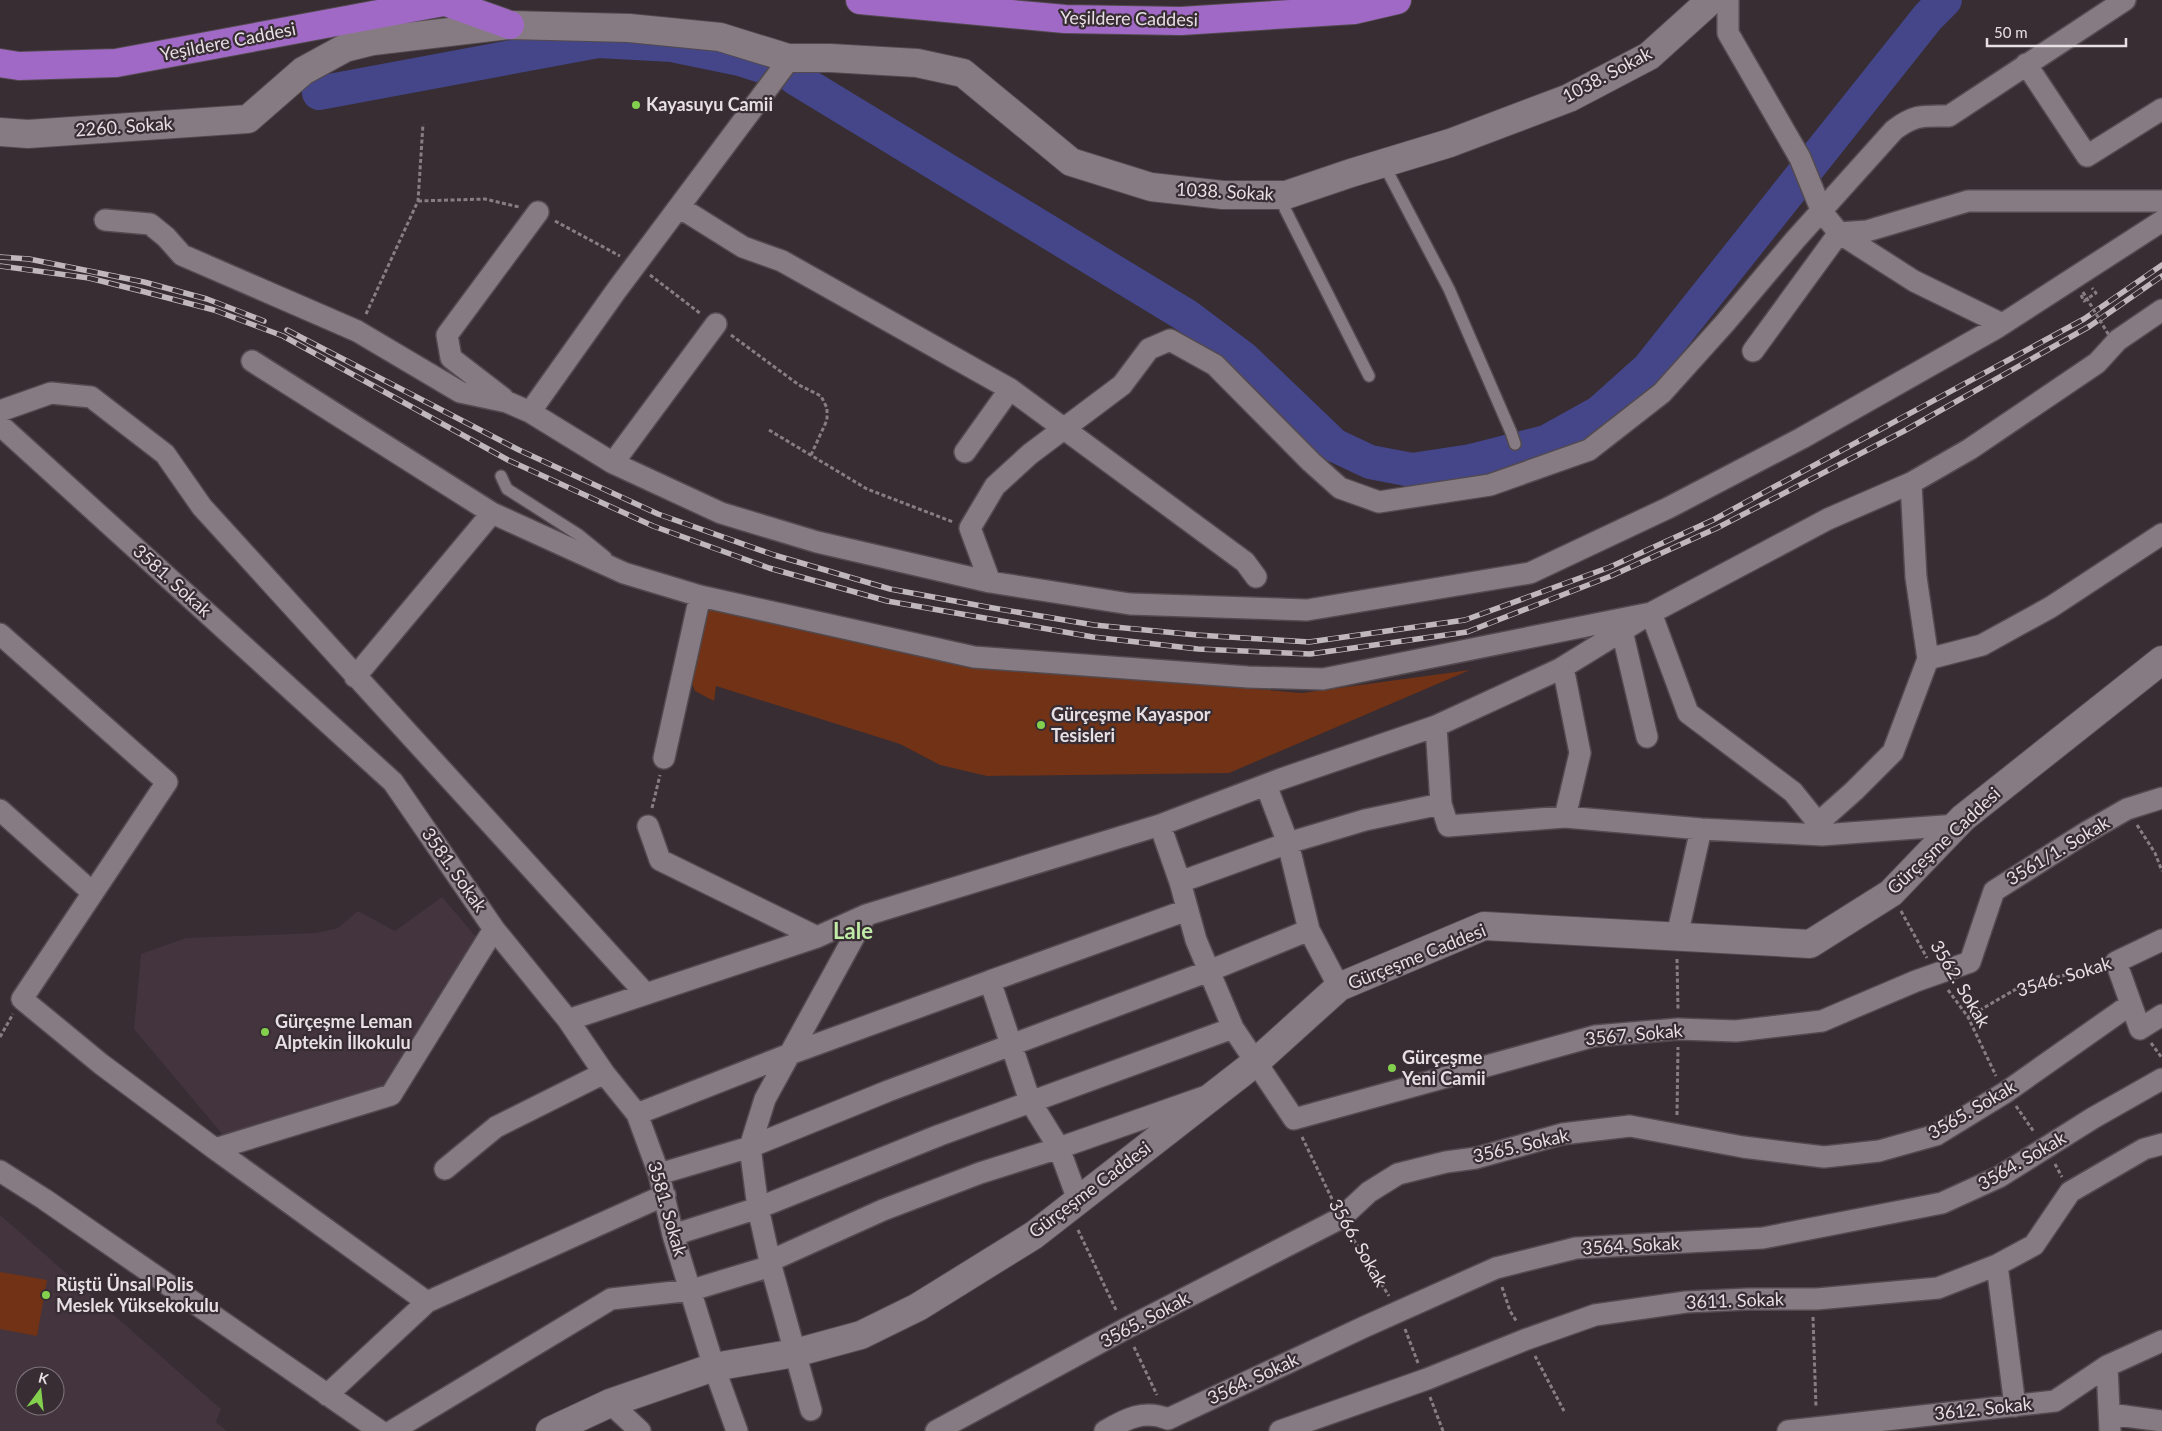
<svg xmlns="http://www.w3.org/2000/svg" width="2162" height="1431" viewBox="0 0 2162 1431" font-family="Lato,sans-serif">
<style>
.built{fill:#44343e;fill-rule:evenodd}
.green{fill:#713216}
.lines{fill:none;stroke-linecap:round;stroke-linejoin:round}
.river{stroke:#444689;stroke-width:34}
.lane-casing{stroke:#524a4f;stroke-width:14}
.street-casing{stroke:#524a4f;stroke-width:24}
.secondary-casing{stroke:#524a4f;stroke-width:30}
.highway-casing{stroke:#524a4f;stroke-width:30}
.path{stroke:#877e83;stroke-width:3;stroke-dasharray:4 2.5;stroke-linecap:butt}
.lane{stroke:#867b82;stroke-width:11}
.street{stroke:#867b82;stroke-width:21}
.secondary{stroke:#867b82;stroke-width:28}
.highway{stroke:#a169c6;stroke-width:28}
.rail-casing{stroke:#bfb7bc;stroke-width:5.5}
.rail{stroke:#372d33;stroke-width:4;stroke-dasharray:11;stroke-linecap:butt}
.path-bridge{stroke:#877e83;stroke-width:3;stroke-dasharray:4 2.5;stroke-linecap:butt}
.poi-dot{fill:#83d04e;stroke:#372d33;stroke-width:2}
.labels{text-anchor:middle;stroke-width:4.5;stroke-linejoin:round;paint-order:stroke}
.street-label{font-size:18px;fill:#e6dfe3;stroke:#372d33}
.poi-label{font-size:18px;font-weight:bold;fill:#e6dfe3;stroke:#372d33;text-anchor:start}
.district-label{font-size:22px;font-weight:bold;fill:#c1eca8;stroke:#372d33}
</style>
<rect width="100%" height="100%" fill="#372d33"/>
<path class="built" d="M 442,897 L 483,945 L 379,1093 L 223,1135 L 134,1029 L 141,954 L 186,938 L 317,933 L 338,928 L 358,911 L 395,931 Z
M 0,1215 L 221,1409 L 216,1422 L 227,1431 L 0,1431 ZM 25,1376 L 55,1376 L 55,1406 L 25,1406 Z"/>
<path class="green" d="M 707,608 L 974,664 L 1302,693 L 1470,670 L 1229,773 L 987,776 L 940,765 L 900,744 L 716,686 L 714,701 L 695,691 L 689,677 Z
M 0,1272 L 47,1280 L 37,1336 L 0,1329 Z"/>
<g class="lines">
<path class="river" d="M 795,78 L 1187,316 L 1243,358 L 1334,445 L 1370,462 L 1412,470 L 1471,461 L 1546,442 L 1600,412 L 1648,369 L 1928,17 L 1945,0
M 319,93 L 598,41 L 672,45 L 740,59 L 765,67"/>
<g class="lane-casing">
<path id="lane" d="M 1383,163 L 1449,289 L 1511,432 L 1515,444
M 1286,195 L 1285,209 L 1369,376
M 501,476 L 507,489 L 579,535 L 606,557"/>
</g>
<g class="street-casing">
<path id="street" d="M 1728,0 L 1728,33 L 1800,158 L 1822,212 L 1839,233 L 1914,281 L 2002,324
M 2026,64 L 2087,156 L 2162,109
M 679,207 L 743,247 L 782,261 L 1010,389 L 1245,562 L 1256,577
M 105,220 L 150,224 L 166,237 L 182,255 L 357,331 L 460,392 L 507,402 L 530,412 L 613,463 L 721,513 L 817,542 L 990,582 L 1130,604 L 1307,610 L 1530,573 L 1668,508 L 1802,438 L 1998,327 L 2162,221
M 1753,351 L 1839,233 L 1867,231 L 1968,201 L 2162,201
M 252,361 L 492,513 L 624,573 L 700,596 L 974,657 L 1248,677 L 1323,679 L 1651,613 L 1828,519 L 1911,483 L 1970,449 L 2097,363 L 2118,340 L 2162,310
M 503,398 L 451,358 L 447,335 L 538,212
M 0,411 L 51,393 L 91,397 L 165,454 L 202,507 L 645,993
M 530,412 L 616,291 L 788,61 L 788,58
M 0,425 L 393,782 L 494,929 L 568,1020 L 604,1073 L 637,1114 L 659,1174 L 673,1235 L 714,1367 L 737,1431
M 965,452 L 1010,389
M 613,463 L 716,324
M 990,582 L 970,528 L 995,486 L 1030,454 L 1122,385 L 1149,349 L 1170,340 L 1215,365 L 1311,462 L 1340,488 L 1379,502 L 1490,485 L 1589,450 L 1662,393 L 1725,323 L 1795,240 L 1894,130 C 1915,114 1923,116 1949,116 L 2125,0
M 1622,631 L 1647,737
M 0,634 L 167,782 L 22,999 L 101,1064 L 215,1149 L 391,1095 L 494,929
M 1928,659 L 1982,645 L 2051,607 L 2162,534
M 1563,667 L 1580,753 L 1565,817
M 355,677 L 492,513
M 1436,726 L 1441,804 L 1448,826 L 1565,817 L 1701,829 L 1822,835 L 1957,825
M 664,758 L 700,596
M 1266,785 L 1288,843 L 1309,930 L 1339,987
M 0,810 L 93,893
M 1818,823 L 1854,791 L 1893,752 L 1928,659 L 1916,577 L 1911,483
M 1160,825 L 1180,882 L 1196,940 L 1233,1028 L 1294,1119 L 1595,1036 L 1678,1029 L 1736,1031 L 1822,1021 L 1916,981 L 1970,962 L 1994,891 L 2085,833 L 2127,809 L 2162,798
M 648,826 L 660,860 L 817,937
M 1180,882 L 1288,843 L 1365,820 L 1441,804
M 866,915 L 1160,825 L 1281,779 L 1436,726 L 1560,669 L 1651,613 L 1688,713 L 1793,792 L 1818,823 L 1822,835
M 1677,936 L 1701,829
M 2162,940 L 2116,962 L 2140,1029 L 2162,1015
M 990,981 L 1187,910
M 568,1020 L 817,937 L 866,915 L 765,1099 L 750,1147 L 758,1208 L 771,1266
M 637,1114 L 790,1054 L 990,981 L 1030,1101 L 1059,1148 L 1078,1200
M 215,1149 L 427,1302 L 665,1195
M 445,1169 L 496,1127 L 604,1073
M 0,1171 L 44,1199 L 380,1431
M 659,1174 L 750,1147 L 888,1091 L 1209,971 L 1309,930
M 673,1235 L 758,1208 L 940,1135 L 1233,1028
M 770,1261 L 883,1210 L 980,1173 L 1059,1148 L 1204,1097
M 1997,1265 L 2015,1406
M 2107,1366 L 2110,1431
M 327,1395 L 427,1302
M 610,1403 L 640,1431
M 2110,1414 L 2162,1421
M 392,1431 L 611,1299 L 692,1290 L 771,1266 L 811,1410
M 936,1431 L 1125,1329 L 1341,1218 L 1369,1192 L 1398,1174 L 1446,1162 L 1476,1158 L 1562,1134 L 1630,1126 L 1743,1147 L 1824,1157 L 1879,1151 L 1936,1135 L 2006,1092 L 2131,1004
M 1105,1431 C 1126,1419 1144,1409 1168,1419 L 1364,1327 L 1496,1268 L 1576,1248 L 1763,1238 L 1942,1203 L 1999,1177 L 2093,1118 L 2162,1079
M 1280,1431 L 1427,1379 L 1527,1339 L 1595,1315 L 1686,1302 L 1748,1299 L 1817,1299 L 1938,1288 L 1997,1265 L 2034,1245 L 2070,1192 L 2144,1149 L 2162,1144
M 1788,1431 L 2055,1401 L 2107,1366 L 2162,1341"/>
</g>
<g class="secondary-casing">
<path id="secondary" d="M 0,132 L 28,134 L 248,119 L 303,71 L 345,48 L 373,41 L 510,25 L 629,28 L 720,37 L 788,58 L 830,58 L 917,63 L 963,73 L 1071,162 L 1151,187 L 1223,195 L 1286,195 L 1351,173 L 1450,143 L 1569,98 L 1649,56 L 1711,0
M 550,1431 L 610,1403 L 714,1367 L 795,1353 L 861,1335 L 918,1307 L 1034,1235 L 1256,1062 L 1339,987 L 1484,926 L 1810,944 L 1891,893 L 1963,818 L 2162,660"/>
</g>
<g class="highway-casing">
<path id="highway" d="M 860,0 L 1065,19 L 1181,21 L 1354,10 L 1397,0
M 446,2 L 510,25
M 0,63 L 19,66 L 116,63 L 454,0"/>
</g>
<path class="path" d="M 418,201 L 485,199 L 519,207
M 555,221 L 620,256
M 650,275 L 701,314
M 2081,295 L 2084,301 L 2096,293 L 2092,288
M 366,314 L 418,201 L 423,124
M 731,335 L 799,385 L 821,396 L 827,408 L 827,420 L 811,455
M 769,430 L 867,489 L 953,522
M 652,808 L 660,775
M 2137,825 L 2155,853 L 2162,871
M 1901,911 L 1927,958
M 1677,959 L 1678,1010
M 1948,990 L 1968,1017 L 1996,1076
M 1968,1017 L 2023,985 L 2099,967
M 0,1037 L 13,1014
M 2151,1043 L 2162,1058
M 2016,1106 L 2034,1132
M 1677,1115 L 1678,1047
M 1302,1137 L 1332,1199
M 2055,1164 L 2062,1177
M 1078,1230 L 1117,1312
M 1350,1234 L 1389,1296
M 1502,1287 L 1510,1311 L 1517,1322
M 1813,1317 L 1816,1408
M 1405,1329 L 1418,1363
M 1134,1347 L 1157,1395
M 1535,1356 L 1564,1411
M 1430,1397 L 1443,1431"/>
<use href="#lane" class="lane"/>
<use href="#street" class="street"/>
<use href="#secondary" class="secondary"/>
<use href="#highway" class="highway"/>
<g class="rail-casing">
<path id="rail" d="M 0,257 L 29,259 L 144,282 L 207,299 L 264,321
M 0,266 L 89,278 L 145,292 L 214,310 L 283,336 L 508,460 L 653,526 L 769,568 L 887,601 L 1093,637 L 1198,649 L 1310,654 L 1467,632 L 1611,576 L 1717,528 L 1904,431 L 2090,326 L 2162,276
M 287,330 L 519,450 L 658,514 L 774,555 L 890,589 L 987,607 L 1094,625 L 1197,635 L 1309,642 L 1465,620 L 1610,567 L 1713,520 L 2084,319 L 2162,265"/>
</g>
<use href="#rail" class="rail"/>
<path class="path-bridge" d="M 2083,292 L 2110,337"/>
</g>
<g class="poi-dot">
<circle cx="636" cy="105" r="5"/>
<circle cx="1041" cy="725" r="5"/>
<circle cx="265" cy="1032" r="5"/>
<circle cx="1392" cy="1068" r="5"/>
<circle cx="46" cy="1295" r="5"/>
</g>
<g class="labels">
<g class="street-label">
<text transform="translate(1129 19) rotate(1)" y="6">Yeşildere Caddesi</text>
<text transform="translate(228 42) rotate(-11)" y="6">Yeşildere Caddesi</text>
<text transform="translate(1607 75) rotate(-28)" y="6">1038. Sokak</text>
<text transform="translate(124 127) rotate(-4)" y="6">2260. Sokak</text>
<text transform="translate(1225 192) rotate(3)" y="6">1038. Sokak</text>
<text transform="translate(172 581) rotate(42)" y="6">3581. Sokak</text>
<text transform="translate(1944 841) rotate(-43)" y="6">Gürçeşme Caddesi</text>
<text transform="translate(2058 851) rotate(-31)" y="6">3561/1. Sokak</text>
<text transform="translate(454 870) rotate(55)" y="6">3581. Sokak</text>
<text transform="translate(1417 957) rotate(-22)" y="6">Gürçeşme Caddesi</text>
<text transform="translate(2064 977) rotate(-17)" y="6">3546. Sokak</text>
<text transform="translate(1960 984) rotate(59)" y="6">3562. Sokak</text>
<text transform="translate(1634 1035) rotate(-5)" y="6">3567. Sokak</text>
<text transform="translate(1972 1110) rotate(-30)" y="6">3565. Sokak</text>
<text transform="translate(1521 1146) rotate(-13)" y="6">3565. Sokak</text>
<text transform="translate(2022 1161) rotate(-30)" y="6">3564. Sokak</text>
<text transform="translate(1090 1190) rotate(-37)" y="6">Gürçeşme Caddesi</text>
<text transform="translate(667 1209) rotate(74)" y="6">3581. Sokak</text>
<text transform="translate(1358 1243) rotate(60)" y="6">3566. Sokak</text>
<text transform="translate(1631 1246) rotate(-3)" y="6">3564. Sokak</text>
<text transform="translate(1735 1301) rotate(-2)" y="6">3611. Sokak</text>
<text transform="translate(1145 1320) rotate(-28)" y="6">3565. Sokak</text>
<text transform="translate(1253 1379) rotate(-25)" y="6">3564. Sokak</text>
<text transform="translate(1983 1409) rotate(-6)" y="6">3612. Sokak</text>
</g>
<g class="poi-label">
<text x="646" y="111">Kayasuyu Camii</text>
<text x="1051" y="721">Gürçeşme Kayaspor<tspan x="1051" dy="21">Tesisleri</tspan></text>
<text x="275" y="1028">Gürçeşme Leman<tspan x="275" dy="21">Alptekin İlkokulu</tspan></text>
<text x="1402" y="1064">Gürçeşme<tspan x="1402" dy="21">Yeni Camii</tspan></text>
<text x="56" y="1291">Rüştü Ünsal Polis<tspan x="56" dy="21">Meslek Yüksekokulu</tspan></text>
</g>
<g class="district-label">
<text x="853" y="939">Lale</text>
</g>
</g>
<g transform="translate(40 1391) rotate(15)"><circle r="24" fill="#372d33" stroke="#7d7479"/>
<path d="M0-4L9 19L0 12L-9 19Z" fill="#83d04e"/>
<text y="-8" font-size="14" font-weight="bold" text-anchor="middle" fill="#e6dfe3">K</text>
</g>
<path d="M1987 38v8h139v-8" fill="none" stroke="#e6dfe3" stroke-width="2.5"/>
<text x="1994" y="38" font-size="15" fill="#e6dfe3" stroke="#372d33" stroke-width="4" paint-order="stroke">50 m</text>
</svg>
